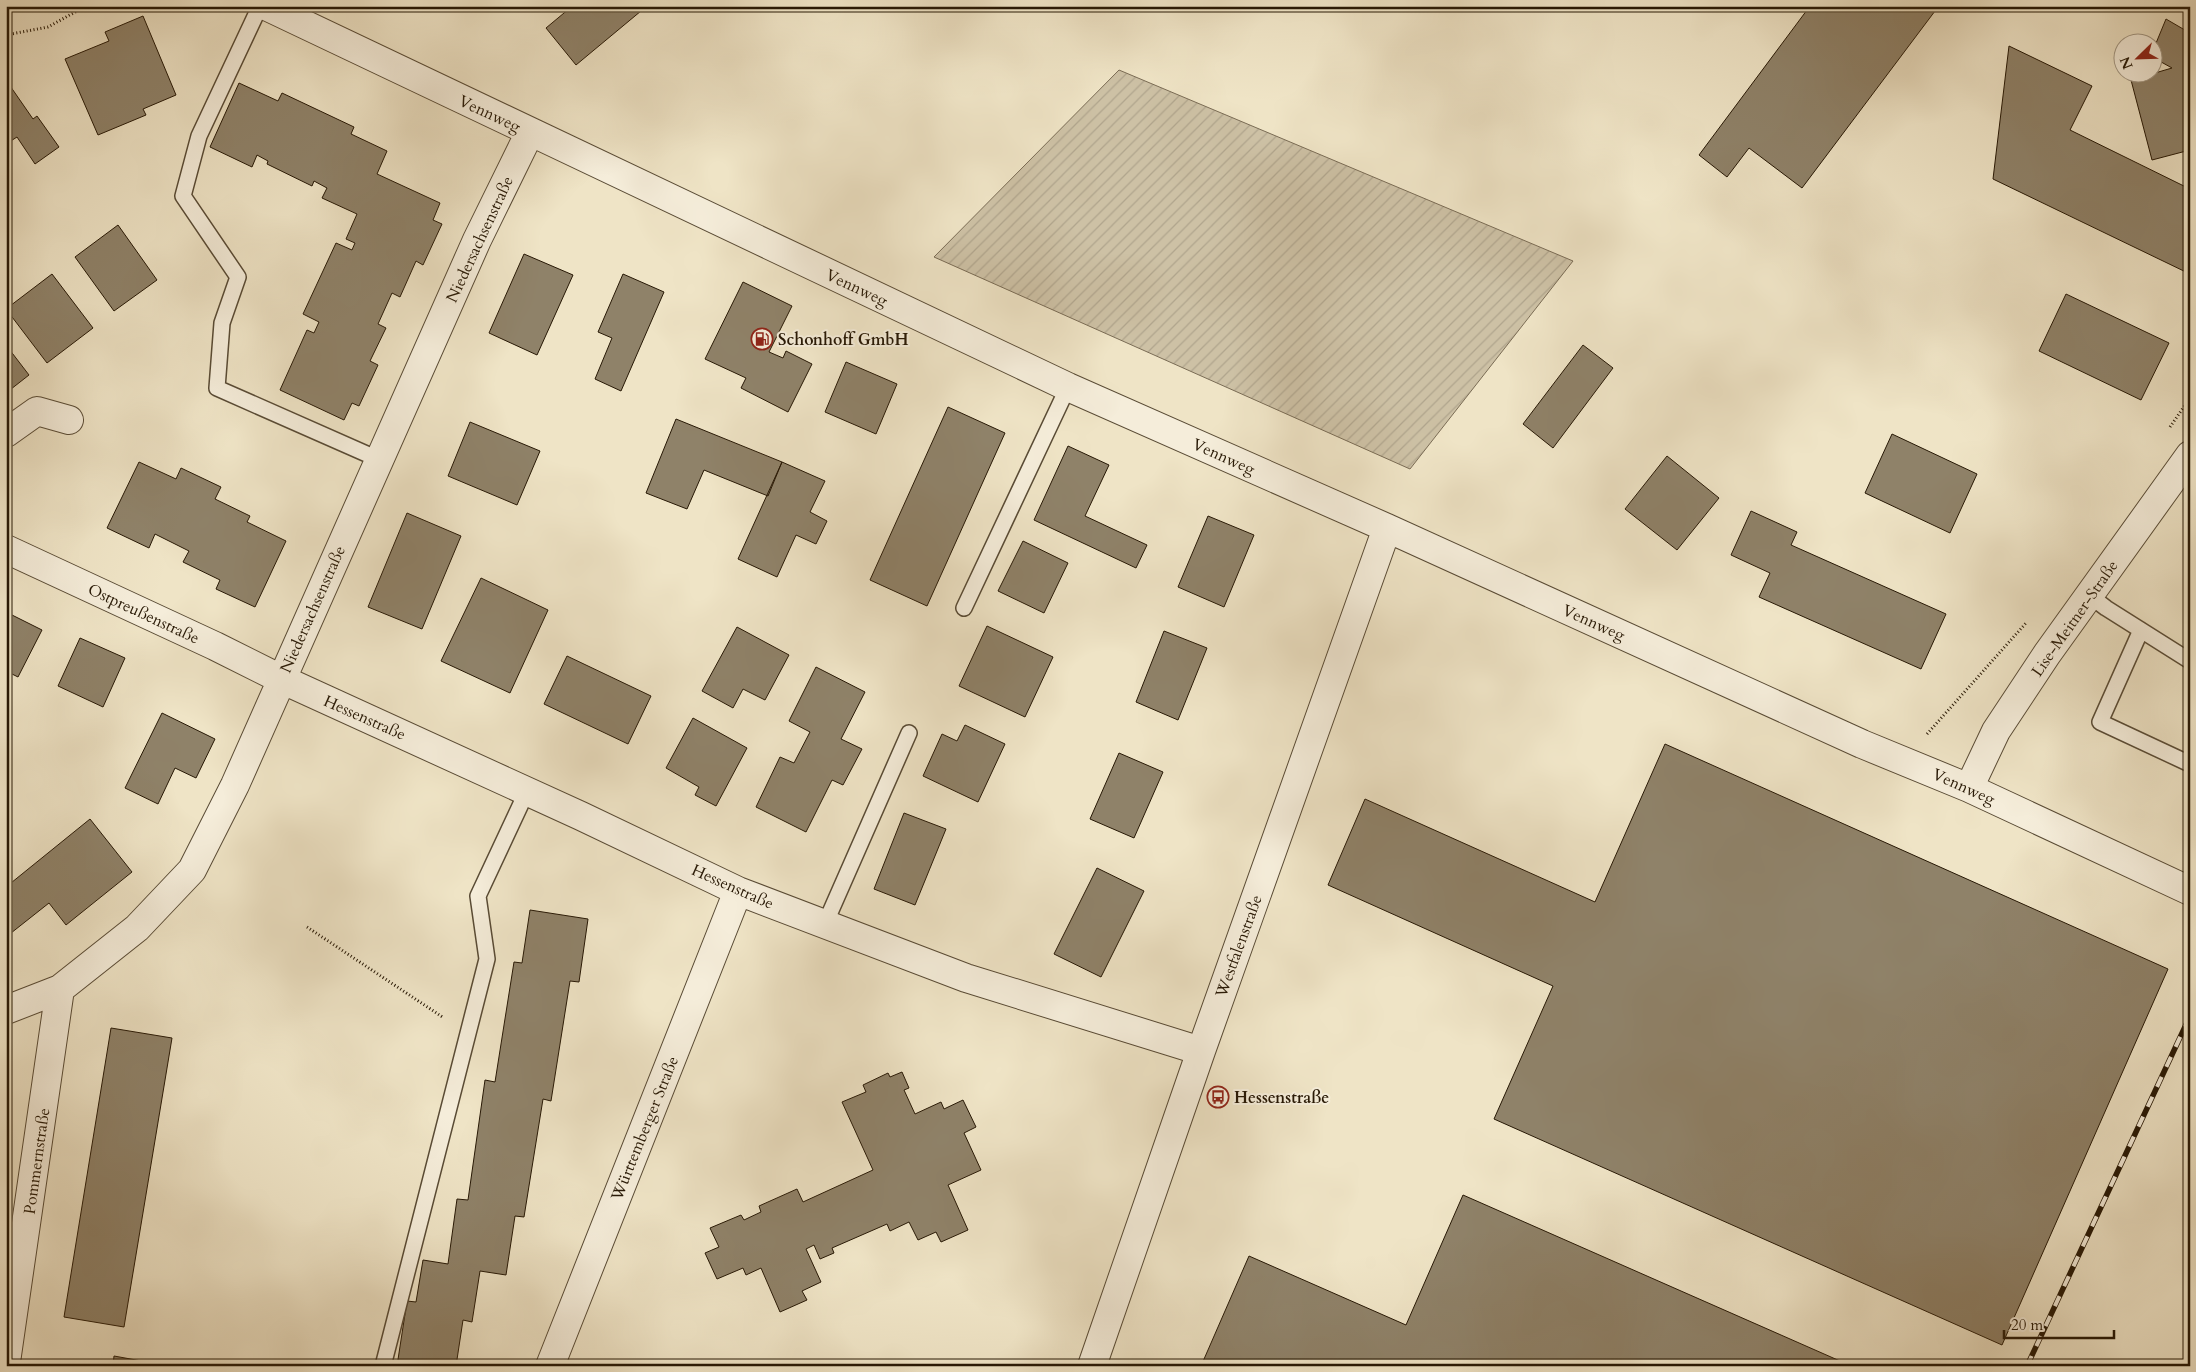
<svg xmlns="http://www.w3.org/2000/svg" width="2196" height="1372" viewBox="0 0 2196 1372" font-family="Cardo,serif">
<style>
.garden{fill:url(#garden-furrows);stroke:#7a6c55}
.building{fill:#8f8269;stroke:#271805}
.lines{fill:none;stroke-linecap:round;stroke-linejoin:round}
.lane-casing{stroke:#594b35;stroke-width:18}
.street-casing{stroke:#594b35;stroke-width:30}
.path{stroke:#271805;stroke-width:3;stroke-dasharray:1 2.5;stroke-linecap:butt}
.lane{stroke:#f5edda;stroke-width:15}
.street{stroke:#f5edda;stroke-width:28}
.rail-casing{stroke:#271805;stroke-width:5.5}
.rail{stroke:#f5edda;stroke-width:4;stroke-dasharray:11;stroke-linecap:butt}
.labels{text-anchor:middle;stroke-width:4;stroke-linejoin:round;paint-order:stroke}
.street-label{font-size:16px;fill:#271805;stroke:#f5edda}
.poi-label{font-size:16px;font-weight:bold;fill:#271805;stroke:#f5edda;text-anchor:start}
</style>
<defs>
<pattern id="garden-furrows" width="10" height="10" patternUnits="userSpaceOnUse" patternTransform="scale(1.25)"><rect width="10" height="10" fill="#cdc1a5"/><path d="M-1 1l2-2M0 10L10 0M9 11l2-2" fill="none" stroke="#b0a58d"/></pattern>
</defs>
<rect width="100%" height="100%" fill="#efe4c6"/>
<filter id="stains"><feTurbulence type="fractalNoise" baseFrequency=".004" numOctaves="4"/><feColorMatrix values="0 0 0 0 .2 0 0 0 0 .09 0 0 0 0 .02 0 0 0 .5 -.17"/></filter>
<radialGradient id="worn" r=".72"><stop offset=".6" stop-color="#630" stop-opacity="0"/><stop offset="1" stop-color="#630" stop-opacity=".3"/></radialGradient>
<path class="garden" d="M 1119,70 L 1573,261 L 1410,469 L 934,257 Z"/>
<path class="building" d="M 568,6 L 647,6 L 576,65 L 546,28 L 570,8 Z
M 1810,6 L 1928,6 L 1935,11 L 1802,188 L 1749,148 L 1727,177 L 1699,155 Z
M 143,16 L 176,95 L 143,109 L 146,115 L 98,135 L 65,59 L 109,41 L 105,32 Z
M 2166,19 L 2190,33 L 2190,150 L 2152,160 L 2131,80 L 2172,68 L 2154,58 L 2154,48 Z
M 2009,46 L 2092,86 L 2070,130 L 2190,189 L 2190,274 L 1993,179 Z
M 6,80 L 33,119 L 37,116 L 59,147 L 35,164 L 17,137 L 6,144 Z
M 239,83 L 278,101 L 282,93 L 354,127 L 351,134 L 387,151 L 377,174 L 440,203 L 433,220 L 442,224 L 423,265 L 416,261 L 400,297 L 392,293 L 378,324 L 386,328 L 370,361 L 378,365 L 359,406 L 352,403 L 344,420 L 280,390 L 307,330 L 314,333 L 319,322 L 303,314 L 336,243 L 352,250 L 355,243 L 346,239 L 357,214 L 322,198 L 327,188 L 314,181 L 312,186 L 267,164 L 268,161 L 257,155 L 252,167 L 210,147 Z
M 118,225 L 157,280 L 114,311 L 75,257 Z
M 524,254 L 573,275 L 537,355 L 489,333 Z
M 52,274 L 93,328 L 47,363 L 6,309 Z
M 623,274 L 664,292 L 621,391 L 595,379 L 612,338 L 598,332 Z
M 743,282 L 792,306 L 769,352 L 783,358 L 786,351 L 812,364 L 788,412 L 741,388 L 746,378 L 705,359 Z
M 2066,294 L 2169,343 L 2141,400 L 2039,351 Z
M 6,345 L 29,375 L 6,393 Z
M 1583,345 L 1613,368 L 1553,448 L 1523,424 Z
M 846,362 L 897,384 L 876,434 L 825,412 Z
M 948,407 L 1005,433 L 927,606 L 870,580 Z
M 676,419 L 782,462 L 768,496 L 704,470 L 687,509 L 646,493 Z
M 470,422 L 540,451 L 517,505 L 448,476 Z
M 1892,434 L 1977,474 L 1950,533 L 1865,493 Z
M 1068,446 L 1109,465 L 1085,516 L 1147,545 L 1136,568 L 1034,520 Z
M 1667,456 L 1719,498 L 1677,550 L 1625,509 Z
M 139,462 L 176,479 L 181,468 L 221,487 L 215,499 L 250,516 L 247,522 L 286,541 L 255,607 L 216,589 L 220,580 L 183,562 L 189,551 L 155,534 L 149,548 L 107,528 Z
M 782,462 L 825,481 L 810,512 L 827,521 L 816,544 L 796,535 L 777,577 L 738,559 Z
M 1751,511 L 1797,532 L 1791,545 L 1946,614 L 1921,669 L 1759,597 L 1770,573 L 1731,555 Z
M 407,513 L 461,536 L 422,629 L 368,607 Z
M 1208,516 L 1254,535 L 1224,607 L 1178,587 Z
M 1023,541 L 1068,563 L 1044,613 L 998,591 Z
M 481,578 L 548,610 L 510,693 L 441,661 Z
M 6,612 L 42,630 L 18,677 L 6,671 Z
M 987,626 L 1053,657 L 1025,717 L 959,686 Z
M 737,627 L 789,655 L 765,700 L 743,689 L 733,708 L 702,691 Z
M 1164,631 L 1207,648 L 1178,720 L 1136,702 Z
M 80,638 L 125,658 L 103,707 L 58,686 Z
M 567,656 L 651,696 L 628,744 L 544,704 Z
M 816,667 L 865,692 L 841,739 L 862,749 L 843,785 L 832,780 L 806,832 L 756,807 L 780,757 L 794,763 L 810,732 L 789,721 Z
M 162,713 L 215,739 L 196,778 L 175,768 L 158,804 L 125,788 Z
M 693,718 L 747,748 L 716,806 L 695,795 L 699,787 L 666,768 Z
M 965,725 L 1005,744 L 978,802 L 923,776 L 942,734 L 957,741 Z
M 1665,744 L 2168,969 L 2002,1345 L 1494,1119 L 1553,986 L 1328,885 L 1365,799 L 1595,902 Z
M 1119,753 L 1163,772 L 1134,838 L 1090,819 Z
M 904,813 L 946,829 L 915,905 L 874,889 Z
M 90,819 L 132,872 L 66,925 L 49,903 L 6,937 L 6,887 Z
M 1097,868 L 1144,891 L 1101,977 L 1054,954 Z
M 530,910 L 588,919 L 579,982 L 570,981 L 551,1101 L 543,1099 L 524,1217 L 515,1216 L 506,1275 L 480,1271 L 472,1322 L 463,1320 L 456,1366 L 397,1366 L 407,1301 L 416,1302 L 423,1260 L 448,1264 L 457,1199 L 468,1200 L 485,1080 L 495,1082 L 514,962 L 522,963 Z
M 111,1028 L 172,1038 L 124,1327 L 64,1317 Z
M 902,1072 L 909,1088 L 904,1090 L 915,1114 L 941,1102 L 944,1109 L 963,1100 L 976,1127 L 964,1133 L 981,1170 L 948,1185 L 968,1230 L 941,1242 L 936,1232 L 918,1240 L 909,1222 L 890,1231 L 887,1224 L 832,1248 L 834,1253 L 820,1259 L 814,1245 L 806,1249 L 821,1282 L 802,1291 L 807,1300 L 780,1312 L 761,1268 L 746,1275 L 743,1268 L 717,1279 L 705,1253 L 719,1247 L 710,1228 L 741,1215 L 744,1220 L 761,1212 L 759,1206 L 797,1189 L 803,1202 L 873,1170 L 842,1102 L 866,1092 L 863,1085 L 888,1073 L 890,1077 Z
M 1463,1195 L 1840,1361 L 1838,1366 L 1201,1366 L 1249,1256 L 1406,1325 Z
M 114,1356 L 169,1366 L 113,1366 Z"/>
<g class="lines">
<g class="lane-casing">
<path id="lane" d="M 260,6 L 199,136 L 183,196 L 238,277 L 222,323 L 217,388 L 378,459
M 2089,595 L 2106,608 L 2190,661
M 964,608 L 1068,387
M 2141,630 L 2100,722 L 2190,764
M 825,924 L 909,733
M 383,1366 L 487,959 L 478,896 L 527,791"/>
</g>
<g class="street-casing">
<path id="street" d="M 266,6 L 1068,387 L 1387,528 L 1862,744 L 1969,788 L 2190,891
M 6,433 L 37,411 L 69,420
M 6,549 L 215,646 L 281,679 L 581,816 L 738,891 L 966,978 L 1201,1051
M 1969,788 L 1996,731 L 2047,654 L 2190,455
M 6,1010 L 60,989 L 137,928 L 192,870 L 235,785 L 477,240 L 530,132
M 6,1362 L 60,989
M 550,1366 L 738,891
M 1092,1366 L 1201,1051 L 1387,528"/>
</g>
<path class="path" d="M 6,35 L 48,27 L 86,6
M 2170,427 L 2190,398
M 1927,734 L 2026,623
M 307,927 L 444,1018"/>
<use href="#lane" class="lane"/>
<use href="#street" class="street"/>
<g class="rail-casing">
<path id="rail" d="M 2027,1366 L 2190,1016"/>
</g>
<use href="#rail" class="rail"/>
</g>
<defs>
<g id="fuel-ring" transform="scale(1.125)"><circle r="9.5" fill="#f5edda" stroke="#8f2418" stroke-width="1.5"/><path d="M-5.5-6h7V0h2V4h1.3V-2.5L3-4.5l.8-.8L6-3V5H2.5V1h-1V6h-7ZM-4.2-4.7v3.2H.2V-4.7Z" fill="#8f2418"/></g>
<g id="bus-ring" transform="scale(1.125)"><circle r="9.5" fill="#f5edda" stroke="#8f2418" stroke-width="1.5"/><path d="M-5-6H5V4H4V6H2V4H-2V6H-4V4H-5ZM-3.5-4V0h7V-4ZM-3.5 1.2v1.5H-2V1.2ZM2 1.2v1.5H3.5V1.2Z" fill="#8f2418"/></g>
</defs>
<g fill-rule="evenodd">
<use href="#fuel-ring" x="762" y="339"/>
<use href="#bus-ring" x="1218" y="1097"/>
</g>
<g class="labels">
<g class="street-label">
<text transform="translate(490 113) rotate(25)" y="6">Vennweg</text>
<text transform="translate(479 239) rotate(-65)" y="6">Niedersachsenstraße</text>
<text transform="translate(857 287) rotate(25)" y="6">Vennweg</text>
<text transform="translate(1224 456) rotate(24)" y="6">Vennweg</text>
<text transform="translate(312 609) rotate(-66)" y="6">Niedersachsenstraße</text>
<text transform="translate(144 613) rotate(25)" y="6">Ostpreußenstraße</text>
<text transform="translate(2074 618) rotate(-55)" y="6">Lise-Meitner-Straße</text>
<text transform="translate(1594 622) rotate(24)" y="6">Vennweg</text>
<text transform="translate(365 717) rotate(24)" y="6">Hessenstraße</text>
<text transform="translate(1964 786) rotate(24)" y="6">Vennweg</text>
<text transform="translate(733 886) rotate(24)" y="6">Hessenstraße</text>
<text transform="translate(1238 946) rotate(-70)" y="6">Westfalenstraße</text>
<text transform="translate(644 1128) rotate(-68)" y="6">Württemberger Straße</text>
<text transform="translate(36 1161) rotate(-82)" y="6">Pommernstraße</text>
</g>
<g class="poi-label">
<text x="778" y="345">Schonhoff GmbH</text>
<text x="1234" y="1103">Hessenstraße</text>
</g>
</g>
<rect width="2196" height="1372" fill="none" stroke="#efe4c6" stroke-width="25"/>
<rect x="8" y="8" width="2181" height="1357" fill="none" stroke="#271805" stroke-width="2.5"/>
<rect x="12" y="12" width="2171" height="1347" fill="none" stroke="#271805"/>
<g transform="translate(2138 58) rotate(247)"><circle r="24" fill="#f5edda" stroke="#a39885"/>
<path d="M0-4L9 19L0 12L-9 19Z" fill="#8f2418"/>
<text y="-8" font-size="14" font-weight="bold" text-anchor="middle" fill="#271805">N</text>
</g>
<path d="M2004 1330v8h110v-8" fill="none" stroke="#271805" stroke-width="2.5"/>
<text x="2011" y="1330" font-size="15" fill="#271805" stroke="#f5edda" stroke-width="4" paint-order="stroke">20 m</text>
<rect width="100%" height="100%" filter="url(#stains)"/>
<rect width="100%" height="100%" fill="url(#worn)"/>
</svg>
